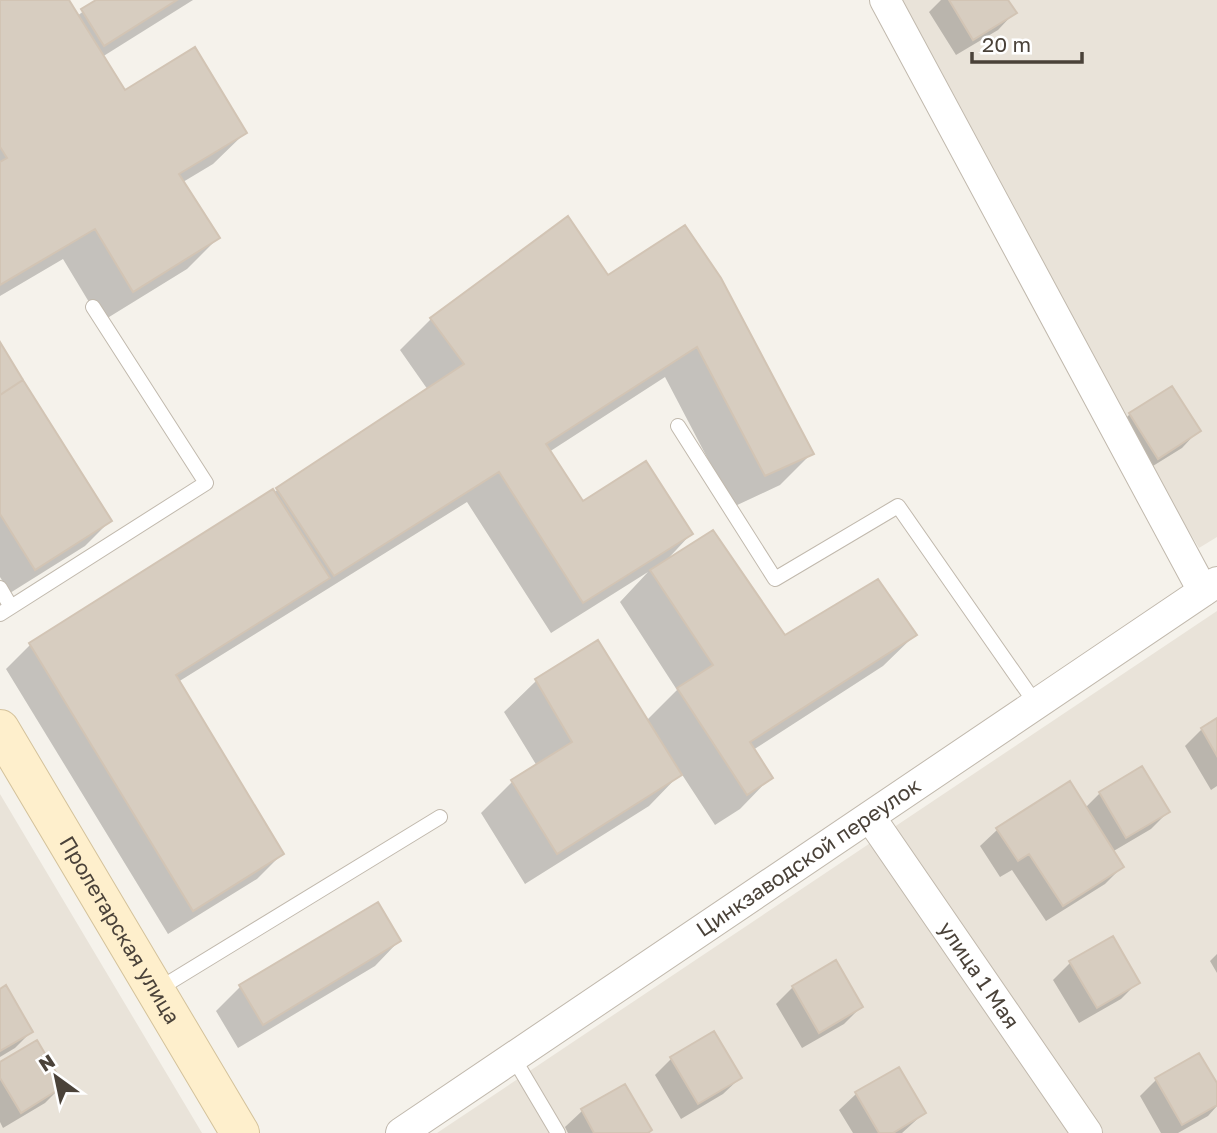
<svg xmlns="http://www.w3.org/2000/svg" width="1217" height="1133" viewBox="0 0 1217 1133" font-family="'Golos Text',sans-serif">
<style>
.residential{fill:#e9e3d9}
.shadow{fill:#0003}
.building{fill:#d7cdc0;stroke:#d2c4b4;stroke-width:2}
.lines{fill:none;stroke-linecap:round;stroke-linejoin:round}
.service-casing{stroke:#c1b9ad;stroke-width:16}
.minor-casing{stroke:#c1b9ad;stroke-width:32}
.secondary-casing{stroke:#d4c29b;stroke-width:40}
.service{stroke:#fff;stroke-width:14}
.minor{stroke:#fff;stroke-width:30}
.secondary{stroke:#feefcc;stroke-width:38}
.labels{text-anchor:middle;stroke-width:5;stroke-linejoin:round;paint-order:stroke}
.street-label{font-size:21px;fill:#4a4239;stroke:#fff}
</style>
<rect width="100%" height="100%" fill="#f5f2eb"/>
<path class="residential" d="M 870,0 L 1217,0 L 1217,537 L 1199,548 Z
M 1217,611 L 1217,1133 L 437,1133 Z
M 0,794 L 202,1133 L 0,1133 Z"/>
<path class="shadow" d="M 0,0 L 67,0 L 77,16 L 99,0 L 193,0 L 102,57 L 125,93 L 245,133 L 213,164 L 183,182 L 218,238 L 187,269 L 101,322 L 63,259 L 0,296 Z
M 941,0 L 1006,0 L 1014,13 L 998,30 L 956,55 L 929,12 Z
M 685,228 L 812,453 L 780,485 L 733,507 L 665,377 L 549,452 L 582,504 L 691,534 L 663,564 L 784,638 L 915,635 L 883,666 L 753,750 L 771,777 L 740,809 L 715,825 L 681,773 L 649,806 L 525,884 L 481,813 L 512,782 L 537,766 L 504,712 L 536,681 L 597,643 L 646,721 L 677,690 L 620,602 L 648,572 L 551,633 L 467,502 L 178,682 L 282,854 L 257,879 L 168,934 L 6,669 L 30,645 L 273,493 L 428,390 L 400,350 L 431,319 L 608,277 Z
M 0,346 L 110,521 L 85,546 L 10,593 L 0,577 Z
M 1130,414 L 1198,431 L 1182,448 L 1140,474 L 1113,431 Z
M 1217,720 L 1217,786 L 1211,790 L 1185,746 L 1202,729 Z
M 1142,768 L 1168,812 L 1151,829 L 1112,852 L 1122,867 L 1105,884 L 1046,921 L 1012,870 L 1000,877 L 980,846 L 997,830 L 1069,784 L 1085,808 L 1100,793 Z
M 1112,938 L 1138,982 L 1121,999 L 1079,1023 L 1053,980 L 1070,963 Z
M 399,941 L 375,966 L 238,1048 L 216,1011 L 240,987 Z
M 1217,954 L 1217,973 L 1210,961 Z
M 793,987 L 861,1007 L 844,1024 L 802,1048 L 776,1004 Z
M 0,991 L 31,1032 L 15,1048 L 0,1057 Z
M 672,1058 L 740,1078 L 723,1094 L 681,1119 L 655,1075 Z
M 0,1064 L 62,1086 L 45,1103 L 3,1128 L 0,1122 Z
M 898,1069 L 924,1113 L 902,1133 L 853,1133 L 839,1110 L 856,1094 Z
M 1156,1080 L 1217,1087 L 1217,1106 L 1208,1116 L 1178,1133 L 1161,1133 L 1140,1096 Z
M 624,1086 L 647,1133 L 568,1133 L 565,1127 L 582,1111 Z"/>
<path class="building" d="M 0,0 L 69,0 L 125,90 L 195,47 L 247,133 L 179,174 L 220,238 L 133,292 L 95,229 L 0,285 L 0,162 L 7,158 L 0,147 Z
M 96,0 L 177,0 L 104,46 L 81,9 Z
M 949,0 L 1008,0 L 1017,13 L 973,40 Z
M 568,216 L 608,275 L 685,225 L 721,278 L 814,454 L 765,476 L 697,347 L 546,444 L 583,501 L 646,461 L 693,534 L 583,603 L 499,472 L 334,576 L 276,488 L 464,364 L 430,318 Z
M 0,342 L 23,380 L 0,395 Z
M 23,380 L 112,521 L 35,570 L 0,514 L 0,395 Z
M 1172,386 L 1201,431 L 1158,459 L 1129,413 Z
M 273,489 L 330,578 L 176,675 L 284,854 L 193,911 L 29,643 Z
M 713,530 L 785,635 L 878,579 L 917,635 L 750,742 L 773,778 L 747,795 L 677,688 L 713,665 L 650,570 Z
M 598,640 L 682,775 L 557,854 L 511,780 L 572,742 L 535,679 Z
M 1217,718 L 1217,756 L 1201,728 Z
M 1142,766 L 1170,812 L 1126,838 L 1099,792 Z
M 1070,781 L 1124,867 L 1063,906 L 1029,854 L 1018,861 L 996,828 Z
M 378,902 L 401,941 L 263,1025 L 239,985 Z
M 1113,936 L 1140,983 L 1097,1008 L 1069,961 Z
M 836,960 L 863,1007 L 819,1033 L 792,986 Z
M 6,985 L 33,1032 L 0,1051 L 0,989 Z
M 714,1031 L 742,1078 L 698,1104 L 670,1057 Z
M 37,1040 L 64,1086 L 21,1113 L 0,1078 L 0,1062 Z
M 1199,1053 L 1217,1083 L 1217,1105 L 1182,1125 L 1155,1078 Z
M 899,1067 L 926,1113 L 893,1133 L 879,1133 L 855,1092 Z
M 625,1084 L 652,1130 L 648,1133 L 594,1133 L 581,1109 Z"/>
<g class="lines">
<g class="service-casing">
<path id="service" d="M 678,426 L 775,579 L 898,506 L 1036,704
M 0,588 L 11,607
M 0,614 L 206,483 L 93,307
M 157,990 L 440,817
M 513,1057 L 558,1133"/>
</g>
<g class="minor-casing">
<g id="minor">
<path d="M 885,0 L 1203,591"/>
<path id="s1" d="M 870,817 L 1087,1133"/>
<path id="s2" d="M 401,1133 L 1217,582"/>
</g>
</g>
<g class="secondary-casing">
<g id="secondary">
<path id="s3" d="M 0,729 L 240,1133"/>
</g>
</g>
<use href="#service" class="service"/>
<use href="#minor" class="minor"/>
<use href="#secondary" class="secondary"/>
</g>
<g class="labels">
<g class="street-label">
<text dy="7" stroke="none"><textPath href="#s2" startOffset="492">Цинкзаводской переулок</textPath></text>
<text dy="7" stroke="none"><textPath href="#s3" startOffset="234">Пролетарская улица</textPath></text>
<text dy="7" stroke="none"><textPath href="#s1" startOffset="192">улица 1 Мая</textPath></text>
</g>
</g>
<g transform="translate(56 1077) rotate(327)" stroke="#ffffff" stroke-width="5" paint-order="stroke">
<path d="M0-5L12 26L0 18L-12 26Z" fill="#4a4239"/>
<text y="-10" font-size="19" font-weight="bold" text-anchor="middle" fill="#4a4239">N</text>
</g>
<path d="M972 52v10h110v-10" fill="none" stroke="#4a4239" stroke-width="3.5"/>
<text x="982" y="52" font-size="21" fill="#4a4239" stroke="#ffffff" stroke-width="5" paint-order="stroke">20 m</text>
</svg>
